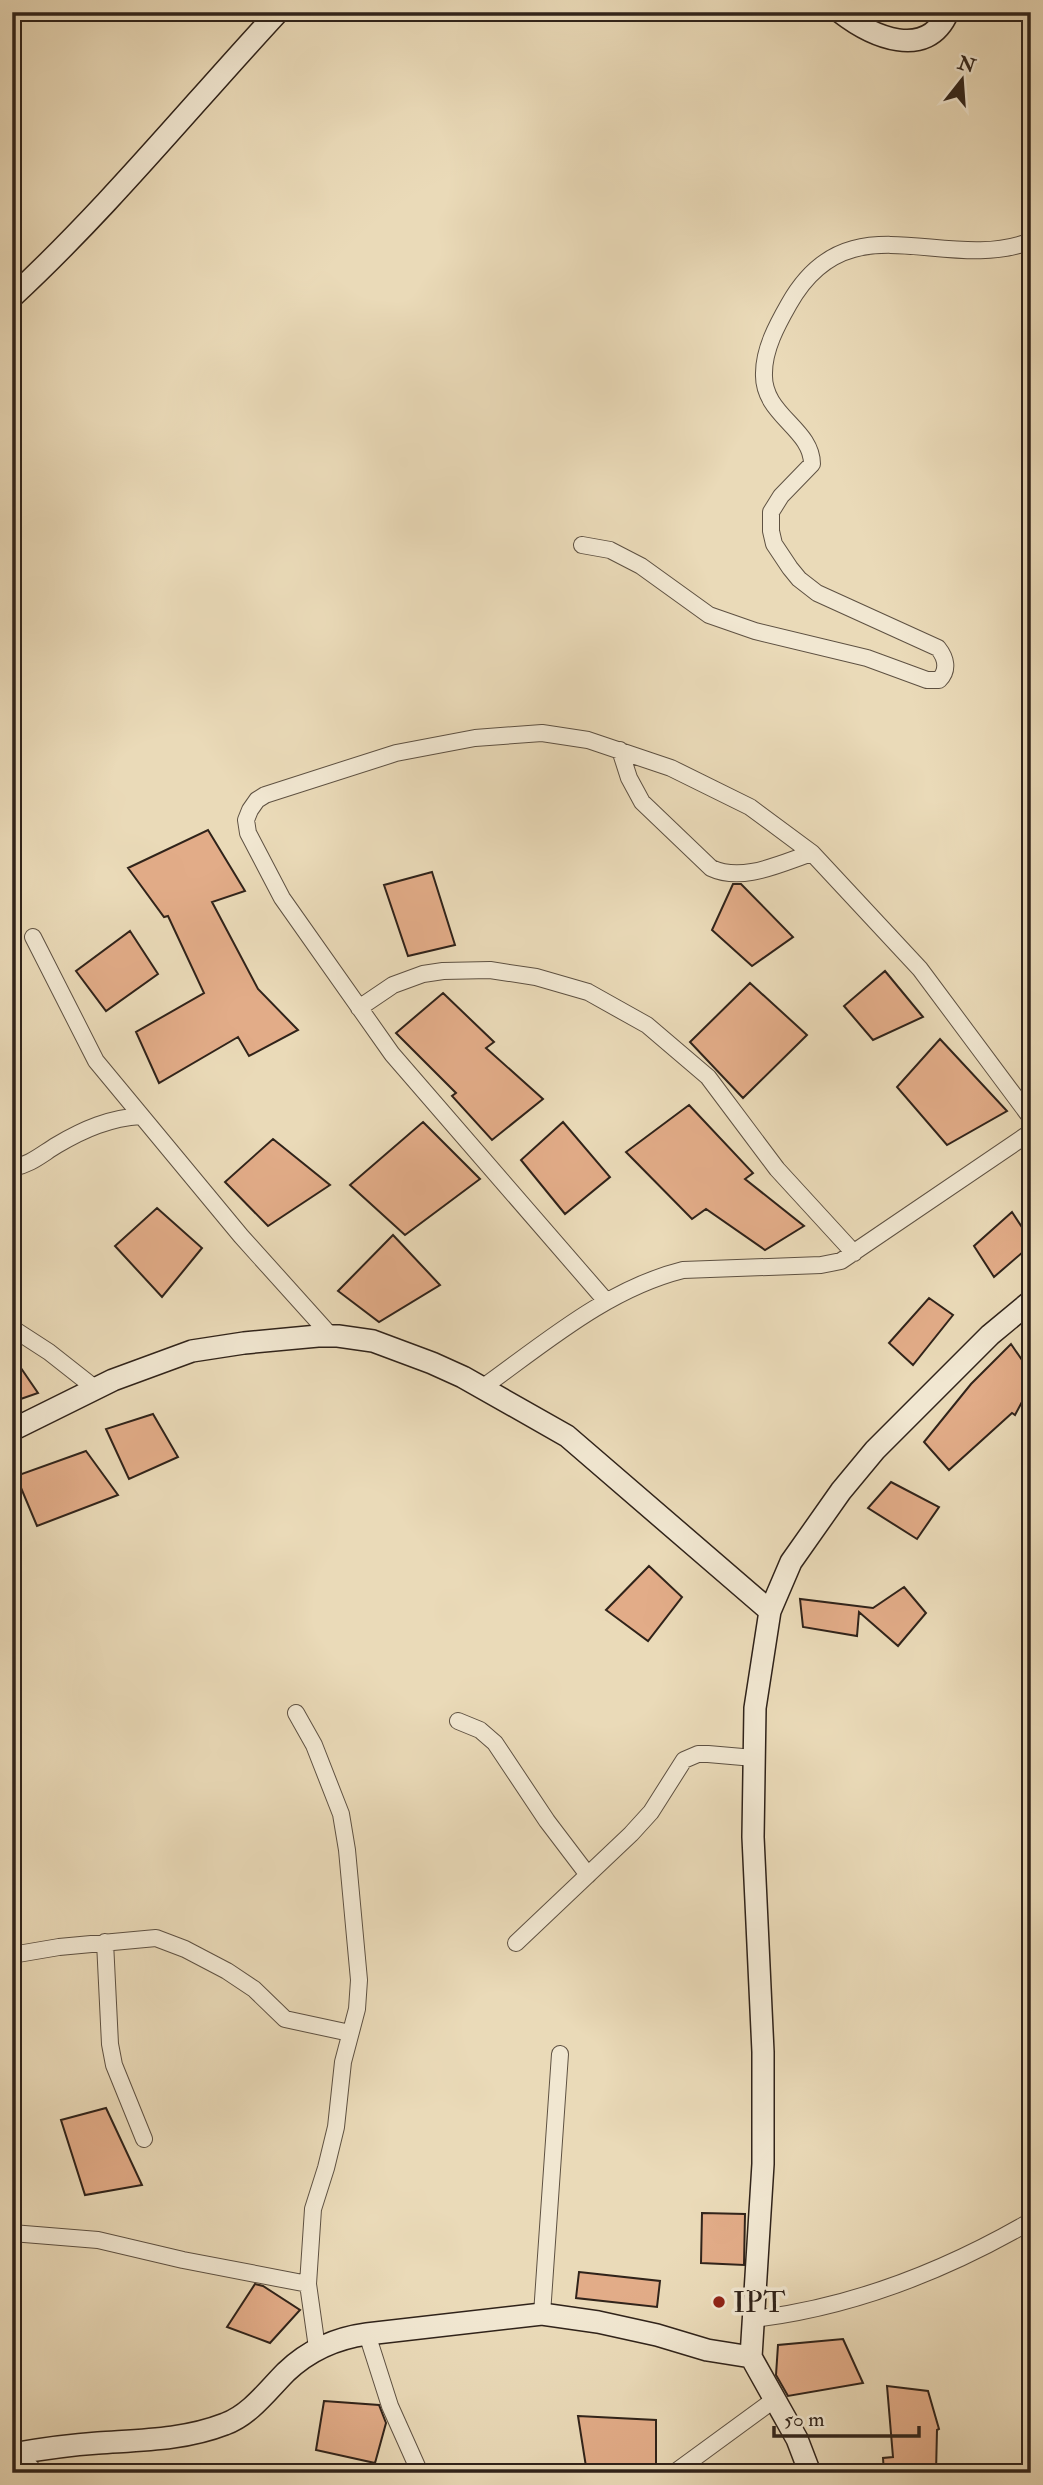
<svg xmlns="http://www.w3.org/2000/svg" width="1043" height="2485" viewBox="0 0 1043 2485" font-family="'IM FELL Double Pica',serif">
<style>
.building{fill:#e2ac88;stroke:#30231a;stroke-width:2}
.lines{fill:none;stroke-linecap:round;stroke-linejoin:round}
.street-casing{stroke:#5e5142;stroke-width:18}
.secondary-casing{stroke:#30231a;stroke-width:24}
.street{stroke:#f1e7d1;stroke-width:16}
.secondary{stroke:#f1e7d1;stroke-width:21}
.poi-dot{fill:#8f2418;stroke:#f1e7d1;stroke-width:2.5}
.labels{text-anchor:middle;stroke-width:7;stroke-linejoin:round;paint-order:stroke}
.poi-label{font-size:30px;fill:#30231a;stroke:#f1e7d1;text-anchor:start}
</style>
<rect width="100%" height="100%" fill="#eadab8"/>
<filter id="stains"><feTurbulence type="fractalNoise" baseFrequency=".00286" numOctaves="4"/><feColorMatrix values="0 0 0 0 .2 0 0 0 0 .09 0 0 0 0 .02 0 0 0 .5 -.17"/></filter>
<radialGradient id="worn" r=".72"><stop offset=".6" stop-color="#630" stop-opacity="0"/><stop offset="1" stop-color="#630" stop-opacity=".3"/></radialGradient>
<path class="building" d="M 208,830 L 245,891 L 212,902 L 258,989 L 298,1030 L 249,1056 L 238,1037 L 159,1083 L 136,1032 L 204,993 L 168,916 L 164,917 L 128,868 Z
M 432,872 L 455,945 L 408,956 L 384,885 Z
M 733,884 L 741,884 L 793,937 L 752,966 L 712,930 Z
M 130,931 L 158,974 L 106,1011 L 76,971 Z
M 885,971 L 923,1017 L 873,1040 L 844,1006 Z
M 750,983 L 807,1035 L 743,1098 L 690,1042 Z
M 443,993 L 494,1042 L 486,1048 L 543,1099 L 492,1140 L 452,1096 L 456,1093 L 396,1033 Z
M 940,1039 L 1007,1111 L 947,1145 L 897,1087 Z
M 689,1105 L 753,1173 L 745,1179 L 804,1226 L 765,1250 L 706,1209 L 692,1219 L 626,1152 Z
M 423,1122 L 480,1179 L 405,1235 L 350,1185 Z
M 563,1122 L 610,1177 L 565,1214 L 521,1160 Z
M 273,1139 L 330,1185 L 268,1226 L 225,1182 Z
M 157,1208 L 202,1248 L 162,1297 L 115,1246 Z
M 1012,1212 L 1031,1241 L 1031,1245 L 994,1277 L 974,1246 Z
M 393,1235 L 440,1285 L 379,1322 L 338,1291 Z
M 929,1298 L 953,1315 L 913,1365 L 889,1343 Z
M 1011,1344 L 1031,1373 L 1031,1385 L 1015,1415 L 1012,1413 L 949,1470 L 924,1442 L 971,1384 Z
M 12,1355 L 38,1393 L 12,1402 Z
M 153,1414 L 178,1457 L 129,1479 L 106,1429 Z
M 86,1451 L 118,1495 L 37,1526 L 16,1476 Z
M 891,1482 L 939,1507 L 917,1539 L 868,1508 Z
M 649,1566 L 682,1597 L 648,1641 L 606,1610 Z
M 904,1587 L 926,1613 L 898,1646 L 859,1612 L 857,1636 L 803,1627 L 800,1599 L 873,1608 Z
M 106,2108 L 142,2185 L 85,2195 L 61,2120 Z
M 702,2213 L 745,2214 L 744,2265 L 701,2263 Z
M 579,2272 L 660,2281 L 657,2307 L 576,2298 Z
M 255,2284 L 263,2286 L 300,2310 L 270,2343 L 227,2327 Z
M 843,2339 L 863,2383 L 788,2396 L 776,2375 L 778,2345 Z
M 887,2386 L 928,2391 L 939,2429 L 937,2430 L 936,2473 L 884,2473 L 883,2458 L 893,2457 Z
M 324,2401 L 379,2405 L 386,2423 L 375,2463 L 316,2450 Z
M 578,2416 L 656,2420 L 656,2471 L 587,2473 Z"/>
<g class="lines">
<g class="street-casing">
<path id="street" d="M 582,545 L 610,550 L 641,566 L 709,615 L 755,631 L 867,658 L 927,680 L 939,680 C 949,670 946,658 938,648 L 817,593 L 799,579 L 790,568 L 774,544 L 771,531 L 771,512 L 781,496 L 812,464 C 812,428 762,415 764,373 C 764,349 777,325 789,304 C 849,197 943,275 1031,241
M 620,750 L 629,778 L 642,802 L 711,868 C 743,883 781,863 812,853
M 33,937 L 96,1061 L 241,1236 L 331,1336
M 359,1008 L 393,985 L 423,974 L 443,971 L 490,970 L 536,977 L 588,992 L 647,1025 L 708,1077 L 777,1169 L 854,1253
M 12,1168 C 30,1165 42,1154 57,1145 C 84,1129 110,1118 141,1116
M 606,1301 L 392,1054 L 282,898 L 248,833 L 246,820 L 250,810 L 257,800 L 265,795 L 396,753 L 475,738 L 542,733 L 588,740 L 671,768 L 750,807 L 812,853 L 920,969 L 1031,1118
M 12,1328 L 49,1352 L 96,1389
M 482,1388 C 545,1343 607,1289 683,1270 L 821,1265 L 841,1261 L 1031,1132
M 296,1713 L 314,1745 L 341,1814 L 347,1850 L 359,1980 L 357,2009 L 343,2062 L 336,2127 L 326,2168 L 313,2209 L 308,2284 L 317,2348
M 458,1721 L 480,1730 L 495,1743 L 547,1821 L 588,1875
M 105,1942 L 110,2044 L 114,2065 L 144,2139
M 516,1943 L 631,1834 L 651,1812 L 684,1760 L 698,1754 L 708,1754 L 754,1758
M 12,1955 L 59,1947 L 156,1938 L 185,1949 L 227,1971 L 254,1989 L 285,2019 L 350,2033
M 12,2233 L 98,2240 L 183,2260 L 308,2284
M 542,2314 L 560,2054
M 754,2319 C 854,2307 945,2271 1031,2221
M 367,2334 L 390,2406 L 420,2473
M 18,2453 L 36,2473
M 674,2473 L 775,2399"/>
</g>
<g class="secondary-casing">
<path id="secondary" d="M 840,12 C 871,36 927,62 948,12
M 12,297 C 107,209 190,107 278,12
M 12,1430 L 113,1380 L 192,1351 L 244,1343 L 318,1336 L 338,1336 L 373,1341 L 432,1363 L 463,1377 L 567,1436 L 770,1611
M 12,2454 C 41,2449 69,2445 98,2443 C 141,2440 184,2440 225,2424 C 250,2415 268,2390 286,2372 C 309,2350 337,2338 367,2334 L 542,2314 L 598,2322 L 657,2335 L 707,2350 L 751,2357
M 810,2473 L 797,2439 L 751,2357 L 763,2164 L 763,2052 L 753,1837 L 755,1708 L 770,1611 L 791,1562 L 841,1491 L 875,1450 L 990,1335 L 1031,1301"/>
</g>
<use href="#street" class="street"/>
<use href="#secondary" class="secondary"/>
</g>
<circle class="poi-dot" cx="719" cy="2302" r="7"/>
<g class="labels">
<g class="poi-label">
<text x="733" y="2312">IPT</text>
</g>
</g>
<rect width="1043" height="2485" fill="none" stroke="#eadab8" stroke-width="42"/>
<rect x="14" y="14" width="1015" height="2457" fill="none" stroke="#30231a" stroke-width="3.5"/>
<rect x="21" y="21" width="1001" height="2443" fill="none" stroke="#30231a" stroke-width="2"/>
<g transform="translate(962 80) rotate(17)" stroke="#f1e7d1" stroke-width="5" paint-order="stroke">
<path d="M0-5L12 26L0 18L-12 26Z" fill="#30231a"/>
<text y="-10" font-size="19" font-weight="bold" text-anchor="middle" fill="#30231a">N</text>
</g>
<path d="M774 2426v10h145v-10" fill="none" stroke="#30231a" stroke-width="3.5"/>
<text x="784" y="2426" font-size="21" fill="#30231a" stroke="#f1e7d1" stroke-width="5" paint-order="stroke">50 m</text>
<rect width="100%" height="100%" filter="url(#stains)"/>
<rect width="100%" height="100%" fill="url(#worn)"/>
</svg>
